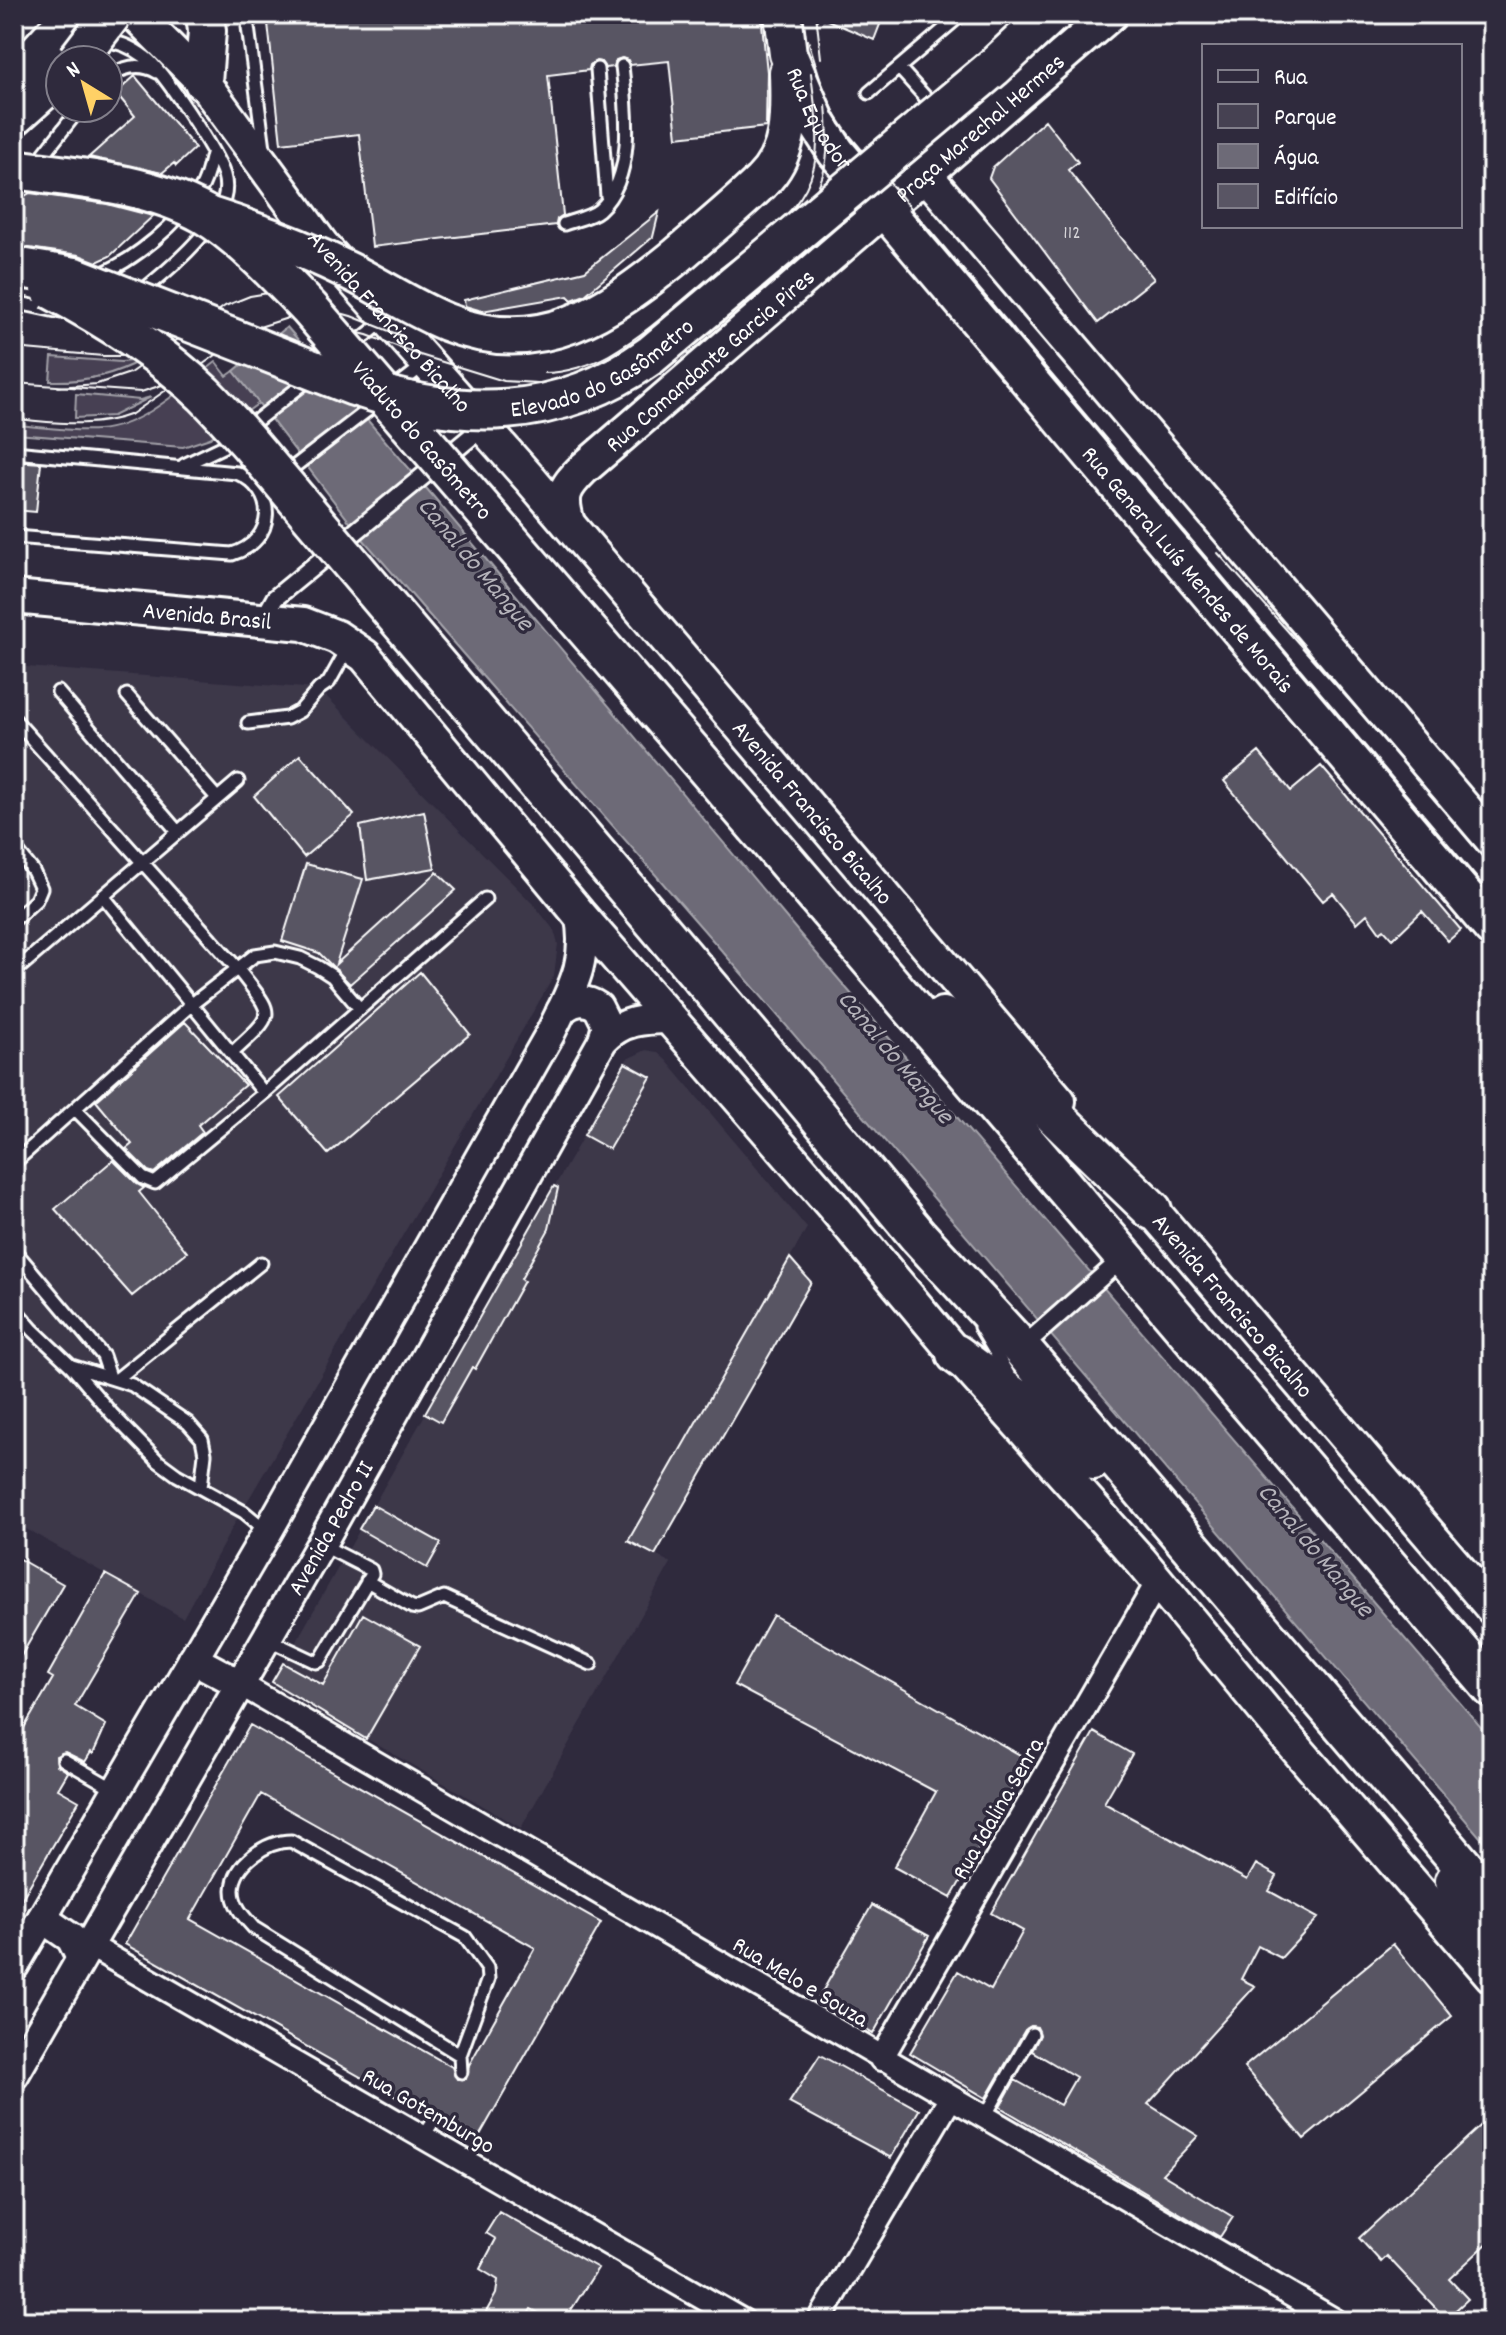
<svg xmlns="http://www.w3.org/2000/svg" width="1506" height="2335" viewBox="0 0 1506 2335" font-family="Dekko,sans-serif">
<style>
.built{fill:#3c3749}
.green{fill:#464152;stroke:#a2a0a8;stroke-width:2}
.water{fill:#6d6a77;stroke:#a7a6ad;stroke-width:2}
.building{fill:#595564;stroke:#fff;stroke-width:2;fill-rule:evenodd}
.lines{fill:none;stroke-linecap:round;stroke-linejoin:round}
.service-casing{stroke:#fff;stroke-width:17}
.pedestrian-casing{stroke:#fff;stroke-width:22}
.minor-casing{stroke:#fff;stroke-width:28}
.tertiary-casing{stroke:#fff;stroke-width:34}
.secondary-casing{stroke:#fff;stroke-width:38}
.primary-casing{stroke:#fff;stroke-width:42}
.trunk-casing{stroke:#fff;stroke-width:44}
.service{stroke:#2f2a3d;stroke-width:11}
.pedestrian{stroke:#2f2a3d;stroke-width:16}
.minor{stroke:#2f2a3d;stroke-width:22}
.tertiary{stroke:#2f2a3d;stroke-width:28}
.secondary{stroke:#2f2a3d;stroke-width:32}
.primary{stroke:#2f2a3d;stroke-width:36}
.trunk{stroke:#2f2a3d;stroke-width:38}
.tram{stroke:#fff;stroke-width:2}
.primary-bridge-casing{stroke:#fff;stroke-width:42;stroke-linecap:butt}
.trunk-bridge-casing{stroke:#fff;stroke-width:44;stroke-linecap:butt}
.primary-bridge{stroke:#2f2a3d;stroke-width:36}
.trunk-bridge{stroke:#2f2a3d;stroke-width:38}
.labels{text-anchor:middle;stroke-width:7;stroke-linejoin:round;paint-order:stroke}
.number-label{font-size:20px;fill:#d6d4d8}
.street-label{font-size:24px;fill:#fff;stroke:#2f2a3d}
.water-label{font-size:26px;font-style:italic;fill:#b6b4bb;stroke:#2f2a3d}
</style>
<rect width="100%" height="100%" fill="#2f2a3d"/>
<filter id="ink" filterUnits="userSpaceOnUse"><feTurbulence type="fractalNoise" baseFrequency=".0125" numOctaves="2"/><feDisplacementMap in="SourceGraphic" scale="16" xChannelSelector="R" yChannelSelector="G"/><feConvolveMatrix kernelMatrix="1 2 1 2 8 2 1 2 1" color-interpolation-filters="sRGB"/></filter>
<g filter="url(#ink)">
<path class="built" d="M 14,666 L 319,689 L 535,906 L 554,930 L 558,944 L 554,976 L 236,1521 L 183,1618 L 14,1522 Z
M 646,1050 L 657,1052 L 666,1060 L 807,1228 L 629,1540 L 671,1563 L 521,1828 L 272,1684 L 627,1059 Z"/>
<path class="green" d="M 52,357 L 121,362 L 141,360 C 112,376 83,382 50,381 Z
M 216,362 L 227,376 L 234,371 L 259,403 L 210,438 L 183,447 L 16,434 L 17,425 C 43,427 71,432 98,430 C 142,427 182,388 216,362 Z
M 76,394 L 140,400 L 151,397 L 113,416 L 75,418 Z"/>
<path class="water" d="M 287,327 L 433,496 L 805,940 L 1492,1740 L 1492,1851 L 749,982 L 362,538 L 234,371 Z"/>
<path class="building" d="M 267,14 L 761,14 L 767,72 L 766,127 L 677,137 L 669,61 L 630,65 L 628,60 L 622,58 L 616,60 L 614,67 L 605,68 L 601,62 L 596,61 L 590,65 L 589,70 L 548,75 L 563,215 L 557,219 L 556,225 L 372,247 L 359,134 L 281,143 Z
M 813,14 L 884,14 L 874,40 Z
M 135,76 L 195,148 L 176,166 L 174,163 L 162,173 L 89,157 L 135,116 L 116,93 Z
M 1045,120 L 1078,162 L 1068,170 L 1154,279 L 1098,323 L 989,178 L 993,167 Z
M 30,193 L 107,204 L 153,216 L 110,256 L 97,262 L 79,255 L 14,246 L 14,202 Z
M 659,212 L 653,237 L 585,295 L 572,300 L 568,296 L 482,311 L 465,306 L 464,300 L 585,271 Z
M 14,461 L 41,463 L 36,512 L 14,510 Z
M 1259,752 L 1291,791 L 1321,766 L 1461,930 L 1448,941 L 1422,911 L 1393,939 L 1384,929 L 1380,932 L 1367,914 L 1357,923 L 1333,893 L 1323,901 L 1224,781 Z
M 300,755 L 354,815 L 304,857 L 254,796 Z
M 424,811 L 435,868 L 367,880 L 360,826 Z
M 306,864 L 363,879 L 336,964 L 437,872 L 456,890 L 350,984 L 319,953 L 282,941 Z
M 420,972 L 470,1034 L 328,1154 L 279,1097 Z
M 185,1022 L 245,1085 L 198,1125 L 203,1132 L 154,1173 L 148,1171 L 126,1149 L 132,1144 L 96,1101 Z
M 625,1063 L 651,1077 L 609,1149 L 584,1135 Z
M 113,1160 L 137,1184 L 144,1188 L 139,1192 L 187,1252 L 132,1296 L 55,1209 Z
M 554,1186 L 558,1188 L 549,1229 L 521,1279 L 524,1281 L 475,1369 L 472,1367 L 441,1422 L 425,1413 Z
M 790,1258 L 811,1282 L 655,1555 L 628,1541 Z
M 373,1505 L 441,1543 L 427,1568 L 359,1529 Z
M 14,1556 L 63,1584 L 14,1668 Z
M 105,1574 L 141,1594 L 75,1706 L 106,1725 L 93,1754 L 91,1752 L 85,1762 L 65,1752 L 56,1756 L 57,1765 L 68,1772 L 58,1789 L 79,1801 L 14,1912 L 14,1745 L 53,1678 L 48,1675 Z
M 363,1614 L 420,1646 L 366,1739 L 272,1682 L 283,1663 L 323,1685 Z
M 773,1615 L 1029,1760 L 951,1898 L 894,1867 L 936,1792 L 734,1685 Z
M 250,1725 L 601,1923 L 476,2142 L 442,2123 L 443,2116 L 439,2112 L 432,2111 L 428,2115 L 125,1944 ZM 261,1794 L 535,1948 L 469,2065 L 466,2079 L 457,2079 L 452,2067 L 190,1919 Z
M 1094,1732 L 1132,1754 L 1104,1803 L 1247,1880 L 1256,1864 L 1277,1876 L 1269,1891 L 1318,1918 L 1281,1958 L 1258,1946 L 1241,1979 L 1255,1986 L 1148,2104 L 1198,2136 L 1162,2174 L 1233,2217 L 1220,2237 L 1000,2107 L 1015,2080 L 1060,2105 L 1076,2077 L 1032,2051 L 1040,2035 L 1037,2027 L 1031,2026 L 1025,2030 L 986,2098 L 910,2053 L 958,1971 L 991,1990 L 1023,1931 L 991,1913 Z
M 872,1905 L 929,1936 L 873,2034 L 818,1999 Z
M 1393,1944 L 1452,2016 L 1304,2139 L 1244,2067 Z
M 820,2055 L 919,2110 L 891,2158 L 789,2103 Z
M 1492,2115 L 1492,2239 L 1449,2279 L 1468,2299 L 1446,2319 L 1387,2256 L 1381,2262 L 1359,2238 Z
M 499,2212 L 598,2268 L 564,2321 L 554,2321 L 531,2309 L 524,2321 L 481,2321 L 496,2294 L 498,2280 L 480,2269 L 496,2239 L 486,2233 Z"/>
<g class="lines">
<g class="service-casing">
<path id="service" d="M 248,27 L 264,148
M 100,41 C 116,40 132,47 145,57 C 163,70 217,153 224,175 C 226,182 226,192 224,199 C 214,233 165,273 137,295
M 899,68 L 963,139
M 597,69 L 607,196
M 108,77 C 123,67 140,62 157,72
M 869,93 L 962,14
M 36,164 L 80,108
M 564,224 C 575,220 591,217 599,210 C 636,177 627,109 622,66
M 98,275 C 134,261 179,223 200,190 C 207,180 209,166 212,154
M 14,302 L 61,312
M 350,348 L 384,321
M 393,389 L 424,365
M 14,452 L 237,473 C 278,491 276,541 232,554 L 14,537
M 184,465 L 224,446 L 311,378
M 285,478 L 295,466 L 377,403
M 58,692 L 178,832
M 127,695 L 217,798
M 14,719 L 237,968 C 274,1017 279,1010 232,1053
M 248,723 L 287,718 L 300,711 L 319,689 L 329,682 L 348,648
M 14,847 L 33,871 L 41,888 L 36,900 L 14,920
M 103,896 L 264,1093 L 485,899
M 14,972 L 238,781
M 75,1109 L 143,1178 L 155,1183 L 264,1093
M 14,1163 L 192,1004 L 255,955 L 275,952 L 300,958 L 318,967 L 332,976 L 360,1009
M 14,1250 L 103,1356 L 110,1377
M 14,1308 L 33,1330 L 71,1366 L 112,1414 L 158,1461 L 177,1475 L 244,1512 L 267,1531
M 980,1327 L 1008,1374
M 72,1366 L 132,1385 L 188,1423 L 202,1439 L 205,1454 L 201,1487
M 117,1379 L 261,1263
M 367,1581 L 412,1607 L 418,1608 L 444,1597 L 591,1664
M 267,1639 L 316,1662 L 320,1661 L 372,1574 L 371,1570 L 322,1545
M 64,1760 L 116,1790
M 460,2055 L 254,1928 C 244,1917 233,1906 233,1890 C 234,1863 267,1841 291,1841 L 465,1937 L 487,1968 L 488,1979 L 460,2055 L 461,2072
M 984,2118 L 1032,2034
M 423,2137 L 435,2119"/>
</g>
<g class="pedestrian-casing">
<path id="pedestrian" d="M 264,618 L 275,598 L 484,426
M 1021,1348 L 1123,1258"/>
</g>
<g class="minor-casing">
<path id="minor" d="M 240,1684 L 1336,2321
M 89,1945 L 743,2321
M 881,2059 L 1157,1583
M 819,2321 L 950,2099"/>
</g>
<g class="tertiary-casing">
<g id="tertiary">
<path d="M 561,1011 C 572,1000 585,998 598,1007 L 607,1025 L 603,1040"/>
<path d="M 193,1659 L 240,1684"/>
<path d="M 42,1918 L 71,1938 L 81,1958"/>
<path d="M 14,1966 L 268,1531 L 550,1034 C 570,992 590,962 579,914"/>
<path id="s1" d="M 14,2075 L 321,1544 L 603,1040 C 623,1020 643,1019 670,1019"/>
</g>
</g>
<g class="secondary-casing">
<g id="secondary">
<path id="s2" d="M 135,14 L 203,82 L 322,245 L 530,479 L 1059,1101"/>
<path d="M 926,175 L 1492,840"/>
<path id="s3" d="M 568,523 C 560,496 563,489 583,469 L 1111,14"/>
<path id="s4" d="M 14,597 L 303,624 L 337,637 L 365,656 L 579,914 L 831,1204 L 956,1354 L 1141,1561 L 1284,1734 L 1492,1976"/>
<path id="s5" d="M 1136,1191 L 1492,1608"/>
</g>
</g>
<g class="primary-casing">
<g id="primary">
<path id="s6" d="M 783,14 L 788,54 L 817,123 L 836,152 L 1492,928"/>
<path d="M 203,82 L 207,31 L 205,14"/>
<path d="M 761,182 C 792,152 789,113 788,72"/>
</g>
</g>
<g class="trunk-casing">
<path id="trunk" d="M 14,74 L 36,55 L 73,14
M 14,116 L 60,75
M 757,827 L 1492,1688
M 943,1017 L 1035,1097 L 1152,1210
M 795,1088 L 919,1237 L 1021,1348 L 1492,1900
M 956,1354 L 1034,1412 L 1093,1460
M 1455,1881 L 1492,1940"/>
</g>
<use href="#service" class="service"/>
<use href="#pedestrian" class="pedestrian"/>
<use href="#minor" class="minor"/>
<use href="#tertiary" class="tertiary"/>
<use href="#secondary" class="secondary"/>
<use href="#primary" class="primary"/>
<use href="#trunk" class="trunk"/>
<path class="tram" d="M 816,14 L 821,58
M 808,40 L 824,90 L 840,124 L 1492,896
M 14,348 L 103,356 L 130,356 L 161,344
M 544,373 C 565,373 591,365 609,355 C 648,333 682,300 716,272 C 746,248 788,223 806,188 C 825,152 815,112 811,73
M 14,383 L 141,392 L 168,383
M 58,387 L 97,384 L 130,373 L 225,306 L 250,296 L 268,293 L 351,316 L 402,336
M 14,419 C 55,422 93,429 132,414 L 253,329 L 291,317 L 367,335 L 420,355 L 504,381 L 554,384 L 584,379 L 643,349 L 785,231 C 827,189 831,163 826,105
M 1218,553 L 1382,737 L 1492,868"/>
<g class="primary-bridge-casing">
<path id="primary-bridge" d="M 213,217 C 260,232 305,249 349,271 C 381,287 412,308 446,322 C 540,360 608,312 678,255 C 706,231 734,208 761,182"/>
</g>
<g class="trunk-bridge-casing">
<g id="trunk-bridge">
<path d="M 77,60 L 112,14"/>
<path id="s7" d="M 14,169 C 78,178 146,182 204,214 C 240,235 280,278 309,308 L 757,827"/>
<path id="s8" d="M 14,267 L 75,277 L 354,386 C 459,421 558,422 651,355 L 993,68 L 1051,14"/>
<path d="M 51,289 C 106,318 159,351 204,394 C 220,410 235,427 250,444 L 795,1088"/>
</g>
</g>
<use href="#primary-bridge" class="primary-bridge"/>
<use href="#trunk-bridge" class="trunk-bridge"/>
</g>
</g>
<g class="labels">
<g class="number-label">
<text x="1072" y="238">112</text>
</g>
<g class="street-label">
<text dy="8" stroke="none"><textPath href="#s6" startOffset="112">Rua Equador</textPath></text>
<text dy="8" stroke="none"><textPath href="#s3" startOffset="584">Praça Marechal Hermes</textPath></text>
<text dy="8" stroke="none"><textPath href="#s2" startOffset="400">Avenida Francisco Bicalho</textPath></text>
<text dy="8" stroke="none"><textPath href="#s3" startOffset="228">Rua Comandante Garcia Pires</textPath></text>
<text dy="8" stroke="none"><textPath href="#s8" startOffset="622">Elevado do Gasômetro</textPath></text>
<text dy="8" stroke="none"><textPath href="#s7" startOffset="512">Viaduto do Gasômetro</textPath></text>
<text dy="8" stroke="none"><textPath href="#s6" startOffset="696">Rua General Luís Mendes de Morais</textPath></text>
<text dy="8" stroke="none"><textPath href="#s4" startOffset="194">Avenida Brasil</textPath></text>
<text dy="8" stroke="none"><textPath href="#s2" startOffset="1048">Avenida Francisco Bicalho</textPath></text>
<text dy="8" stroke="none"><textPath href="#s5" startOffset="150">Avenida Francisco Bicalho</textPath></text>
<text dy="8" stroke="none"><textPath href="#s1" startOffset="632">Avenida Pedro II</textPath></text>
<text transform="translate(997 1808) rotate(-60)" y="8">Rua Idalina Senra</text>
<text transform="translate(801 1981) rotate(31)" y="8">Rua Melo e Souza</text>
<text transform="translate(429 2110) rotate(30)" y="8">Rua Gotemburgo</text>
</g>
<g class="water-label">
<text transform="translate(477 563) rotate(50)" y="9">Canal do Mangue</text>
<text transform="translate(897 1056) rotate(50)" y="9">Canal do Mangue</text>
<text transform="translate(1317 1549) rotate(50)" y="9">Canal do Mangue</text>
</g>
</g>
<rect width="1506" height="2335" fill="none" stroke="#2f2a3d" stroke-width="48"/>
<rect x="24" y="24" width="1458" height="2287" fill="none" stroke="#fff" stroke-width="3" filter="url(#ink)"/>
<rect x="1202" y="44" width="260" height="184" fill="#2f2a3d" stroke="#827f8b" stroke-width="2"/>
<rect x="1218" y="70" width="40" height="12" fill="#2f2a3d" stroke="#827f8b" stroke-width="2"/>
<text x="1274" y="84" font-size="24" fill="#ffffff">Rua</text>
<rect x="1218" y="104" width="40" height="24" fill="#464152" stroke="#827f8b" stroke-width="2"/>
<text x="1274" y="124" font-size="24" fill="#ffffff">Parque</text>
<rect x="1218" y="144" width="40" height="24" fill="#6d6a77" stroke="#827f8b" stroke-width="2"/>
<text x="1274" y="164" font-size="24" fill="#ffffff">Água</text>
<rect x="1218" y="184" width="40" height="24" fill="#595564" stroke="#827f8b" stroke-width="2"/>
<text x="1274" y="204" font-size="24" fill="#ffffff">Edifício</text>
<g transform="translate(84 84) rotate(323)"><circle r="38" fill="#2f2a3d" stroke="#827f8b" stroke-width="2"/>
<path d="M0-6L14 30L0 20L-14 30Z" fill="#ffd166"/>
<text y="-12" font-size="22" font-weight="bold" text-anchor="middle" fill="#ffffff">N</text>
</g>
</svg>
